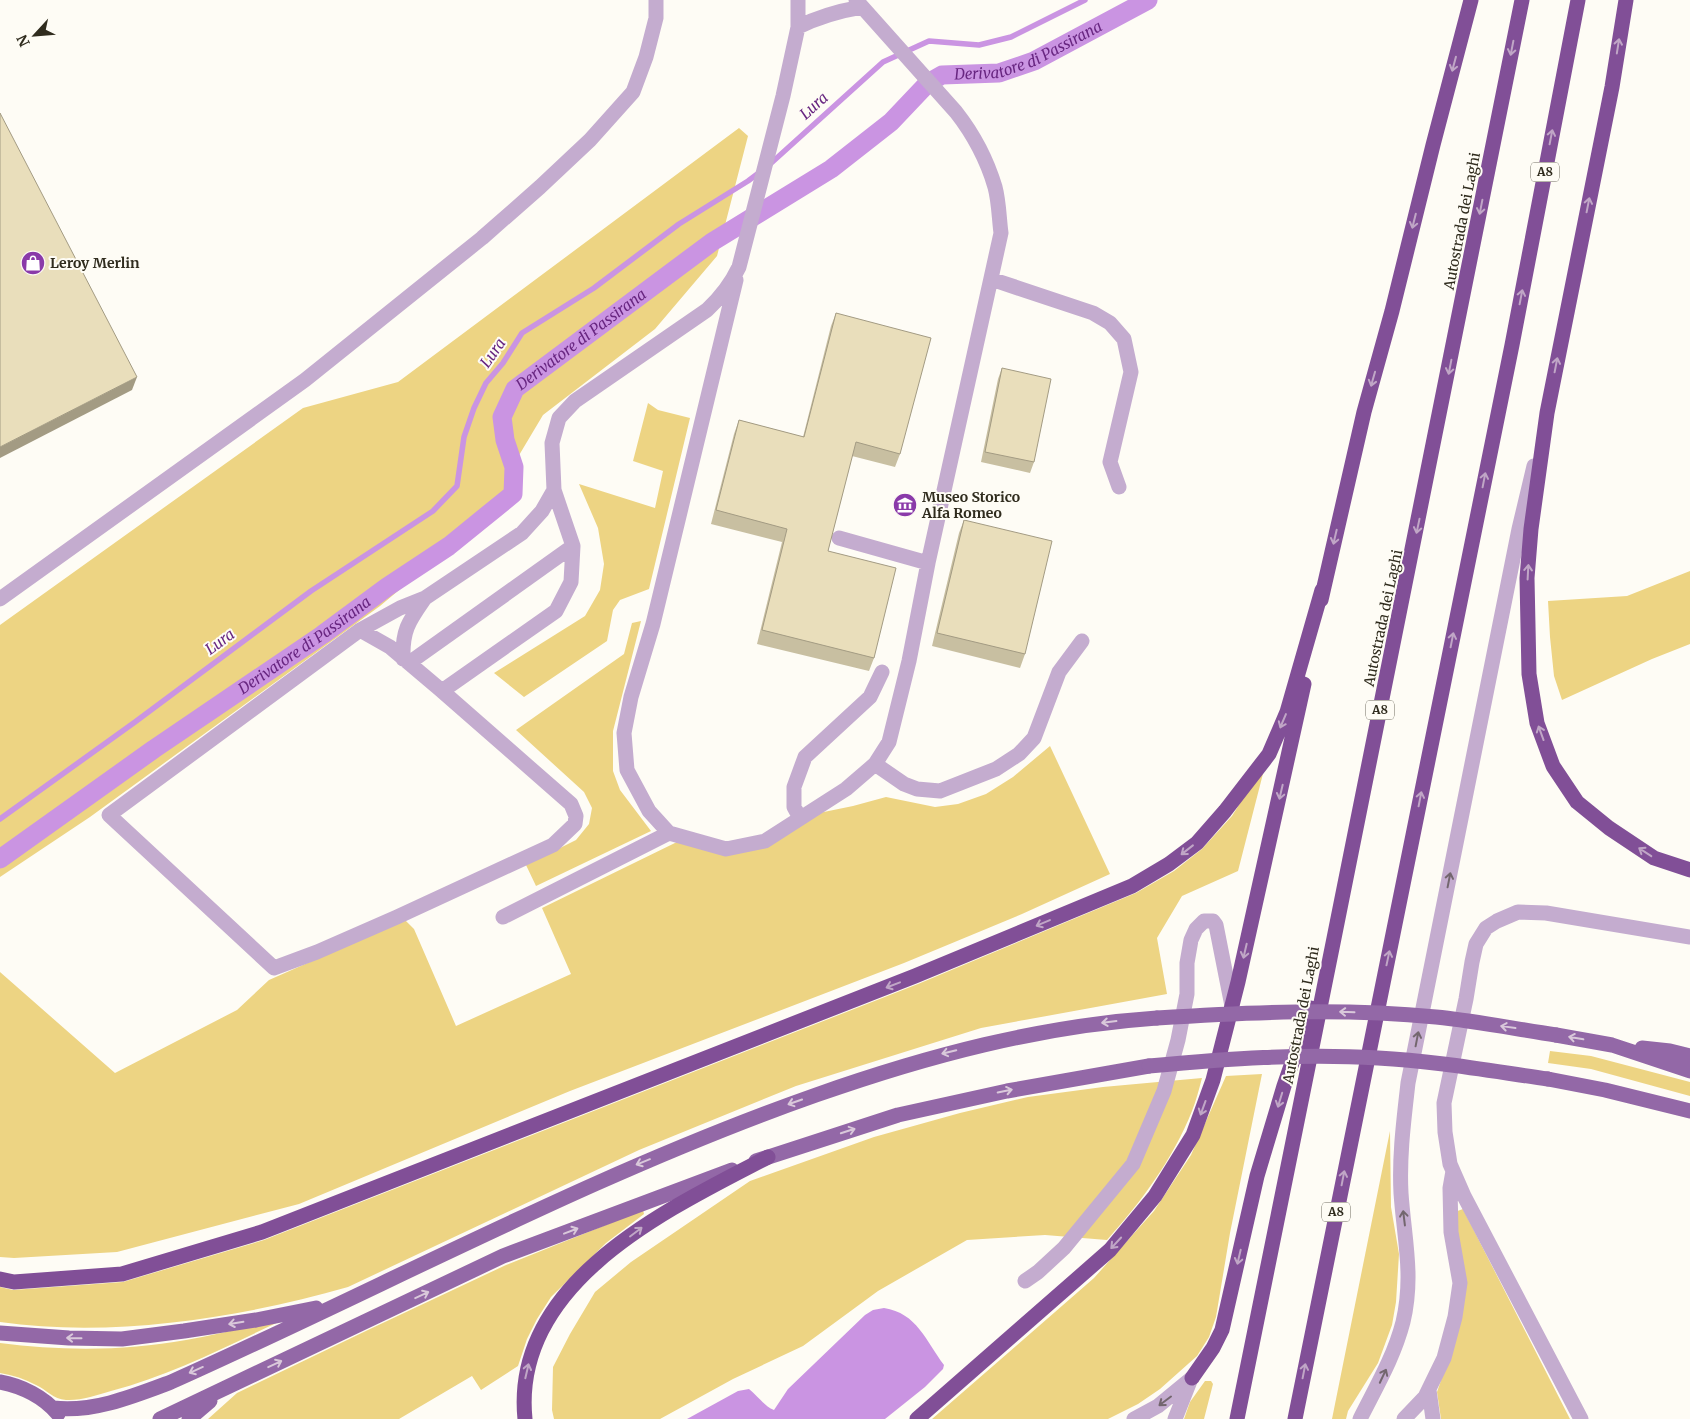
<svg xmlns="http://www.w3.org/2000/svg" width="1690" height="1419" viewBox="0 0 1690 1419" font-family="Merriweather,serif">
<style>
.green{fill:#edd483}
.water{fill:#ca94e2}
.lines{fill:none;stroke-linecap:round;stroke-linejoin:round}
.stream{stroke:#ca94e2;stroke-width:5.5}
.canal{stroke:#ca94e2;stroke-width:19}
.minor{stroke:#c4accf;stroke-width:15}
.major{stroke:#9368a7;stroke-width:15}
.highway{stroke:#814f97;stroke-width:15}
.major-bridge{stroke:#9368a7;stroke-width:15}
.wall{fill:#c8bfa1}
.shaded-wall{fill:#a39b83}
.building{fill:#e9debb;stroke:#a39b83}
.oneway{stroke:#c0a6c6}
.oneway2{stroke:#73666e}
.oneway3{stroke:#d9c8da}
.labels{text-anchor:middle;stroke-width:4;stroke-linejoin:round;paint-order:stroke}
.shield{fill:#fefcf5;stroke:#6e6a5e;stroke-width:1}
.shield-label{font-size:12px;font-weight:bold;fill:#302c1e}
.street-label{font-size:14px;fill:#302c1e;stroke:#fefcf5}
.poi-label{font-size:14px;font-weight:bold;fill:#302c1e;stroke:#fefcf5;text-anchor:start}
.water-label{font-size:15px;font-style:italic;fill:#682681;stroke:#fefcf5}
</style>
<rect width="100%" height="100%" fill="#fefcf5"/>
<path class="green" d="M 739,128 L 748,136 L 717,256 L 655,329 L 543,415 L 512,467 L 503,503 L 380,606 L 90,817 L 0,877 L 0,625 L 303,408 L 398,382 Z
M 648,403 L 658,410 L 690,418 L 649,589 L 620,600 L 613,610 L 607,641 L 524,697 L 494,673 L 585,616 L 600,590 L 604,564 L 598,528 L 579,484 L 655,508 L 663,471 L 633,461 Z
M 1690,571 L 1690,644 L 1652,659 L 1562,700 L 1554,676 L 1550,637 L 1548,601 L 1627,596 Z
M 641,621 L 613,731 L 613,771 L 620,790 L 651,831 L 536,886 L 526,865 L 576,840 L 589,824 L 592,808 L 584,792 L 516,730 L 624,654 L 632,623 Z
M 1050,746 L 1110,874 L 1022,914 L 904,963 L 570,1091 L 299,1204 L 117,1252 L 14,1258 L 0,1257 L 0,972 L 115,1073 L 237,1010 L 269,980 L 405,920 L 414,929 L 456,1026 L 571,974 L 542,908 L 679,841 L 727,853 L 814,814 L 853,806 L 886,797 L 935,807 L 958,804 L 986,794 L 1013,777 Z
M 1266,762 L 1238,871 L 1182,896 L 1157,938 L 1167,994 L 981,1028 L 796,1086 L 639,1150 L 348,1287 C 240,1318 112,1338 0,1322 L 0,1287 L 13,1290 L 123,1282 L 264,1240 L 918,984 L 1136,893 L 1174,871 L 1202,849 L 1232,816 Z
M 1550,1051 L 1591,1056 L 1690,1082 L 1690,1096 L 1591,1069 L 1548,1063 Z
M 1262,1074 L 1230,1233 L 1216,1317 L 1209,1337 L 1197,1356 L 1160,1389 L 1138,1404 L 1108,1419 L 932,1419 L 1094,1278 L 1154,1211 L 1191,1155 L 1226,1076 Z
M 1202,1078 C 1199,1089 1196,1101 1192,1111 C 1173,1159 1141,1202 1107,1240 L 1045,1235 L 967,1240 L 878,1291 L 803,1346 L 733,1379 L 660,1419 L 554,1419 L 552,1410 L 553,1367 L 570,1334 L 595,1292 L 631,1262 L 750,1181 L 874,1137 L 960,1113 L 1028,1097 L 1103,1087 Z
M 1390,1131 L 1391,1207 L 1399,1254 L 1396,1302 L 1392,1325 L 1378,1363 L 1348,1411 L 1346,1419 L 1332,1419 Z
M 1463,1209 L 1570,1419 L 1441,1419 L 1437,1392 L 1447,1363 L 1463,1296 L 1452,1213 Z
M 643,1210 L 644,1214 L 606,1243 L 551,1297 L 537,1319 L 527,1339 L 518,1366 L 481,1390 L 472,1376 L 399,1419 L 208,1419 L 237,1393 L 370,1329 L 506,1265 Z
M 287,1318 C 229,1345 172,1375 111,1391 C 97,1395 80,1401 66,1400 C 53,1399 47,1390 36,1385 C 25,1379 13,1375 0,1373 L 0,1343 C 61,1351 126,1351 186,1340 C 220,1334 253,1326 287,1318 Z
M 1205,1381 L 1211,1381 L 1213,1384 L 1204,1419 L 1184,1419 L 1190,1402 Z"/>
<path class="water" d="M 884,1308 C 917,1313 926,1341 944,1365 L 943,1369 L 925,1387 L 885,1419 L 687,1419 L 738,1391 L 749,1389 C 758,1396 764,1406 774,1410 L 788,1389 L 865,1315 L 873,1310 Z"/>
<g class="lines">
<path class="stream" d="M 769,165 L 883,62 L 929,41 L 979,45 L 1011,37 L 1085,0
M 0,819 L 135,722 L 311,591 L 433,511 L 457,486 L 464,437 L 474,408 L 486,383 L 503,363 L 522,333 L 594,288 L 679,224 L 748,181 L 760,172"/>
<path class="canal" id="s1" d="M 0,859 L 154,749 L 322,635 L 387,587 L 449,546 L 513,494 L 514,467 L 505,440 L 502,417 L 515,389 L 712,242 L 831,169 L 891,122 L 928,83 L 942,75 L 999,73 L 1034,61 L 1148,0"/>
<path class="minor" d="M 798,27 C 820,16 838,11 862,7
M 991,279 L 1093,313 L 1110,323 L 1124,339 L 1131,372 L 1110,462 L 1119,487
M 736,280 L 653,624 L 631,697 L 624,733 L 627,770 L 649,811 L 669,833 L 726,849 L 765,841 L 846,789 L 875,764 L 889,742 L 909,661 L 928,563 L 1001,233 C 999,218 999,202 995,187 C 987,160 974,135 956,112 L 856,0
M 554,490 L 573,546 L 571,582 L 556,611 L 442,691 L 571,804 L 576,816 L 575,824 L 553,845 L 397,917 L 317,952 L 274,968 L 109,815 L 360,630 L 400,608 L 425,598 L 522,533 L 542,511 L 554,490 L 552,443 L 559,418 L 575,401 L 707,310 C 721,297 731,284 739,267 L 783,96 L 798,27 L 798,0
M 839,538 L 928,563
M 0,599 L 305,380 L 482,238 L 540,187 L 590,140 L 633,92 L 646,57 L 656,18 L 656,0
M 360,630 L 390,647 L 442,691
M 403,659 C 402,630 409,621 425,598
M 409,663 L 573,546
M 875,764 L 904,784 L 917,789 L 940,791 L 996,769 L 1019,754 L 1034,738 L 1059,672 L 1082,641
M 800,818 L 794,807 L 794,787 L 805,757 L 870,697 L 882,672
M 503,917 L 669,833
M 1025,1281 L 1038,1272 L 1064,1248 L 1133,1164 L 1164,1091 L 1178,1040 L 1187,994 L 1187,963 L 1191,940 L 1196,929 L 1204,921 L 1213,921 L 1216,925 L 1232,1006
M 1429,1390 L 1433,1419
M 1134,1419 L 1158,1406 L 1192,1378
M 1175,1419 L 1190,1381
M 1360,1419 C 1376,1387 1394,1357 1403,1322 C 1414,1276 1404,1238 1401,1193 C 1399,1156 1404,1119 1408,1083 L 1519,529 L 1534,466
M 1404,1419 L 1425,1397 L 1444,1358 L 1455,1317 L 1460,1283 L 1451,1232 L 1450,1188 L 1453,1171
M 1581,1419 L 1464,1196 L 1450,1164 L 1445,1132 L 1444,1103 L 1466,999 L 1472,962 L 1476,944 L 1486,928 L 1497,921 L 1518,912 L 1546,913 L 1690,937"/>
<path class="major" d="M 1556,1035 L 1612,1045 L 1690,1071
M 1642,1048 L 1670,1051 L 1690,1056
M 1548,1079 L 1605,1090 L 1690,1111
M 756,1161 L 898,1115 L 1007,1091 L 1149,1066
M 0,1333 L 69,1338 L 122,1339 L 184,1331 L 256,1320 L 316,1308
M 0,1382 C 22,1386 44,1397 58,1414
M 53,1408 C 92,1413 134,1396 171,1382 C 386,1286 594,1173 816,1095 C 927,1056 1039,1026 1157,1018
M 160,1419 L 503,1256 L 732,1170
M 189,1419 L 210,1401"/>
<path class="highway" d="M 1626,0 L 1612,87 L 1547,413 L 1531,529 L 1527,578 L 1529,674 L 1537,723 L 1553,766 L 1577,802 L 1609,828 L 1654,858 L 1690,870
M 1321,600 L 1364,412 L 1392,311 L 1433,145 L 1471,0
M 0,1279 L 14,1282 L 122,1274 L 262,1232 L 915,976 L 1132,886 L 1169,864 L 1197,843 L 1225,811 L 1269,754 L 1287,712 L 1322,590
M 1192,1378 L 1213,1348 L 1222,1330 L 1257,1176 L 1284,1086 L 1311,1008
M 525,1419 C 511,1282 668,1209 768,1157
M 917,1419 L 1110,1250 L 1155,1196 L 1193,1135 L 1213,1080 L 1238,982 L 1304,684
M 1237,1419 C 1332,946 1429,473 1522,0
M 1295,1419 L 1512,345 L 1578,0"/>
<path class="major-bridge" d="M 1157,1018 C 1250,1012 1343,1008 1436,1017 C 1476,1021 1516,1029 1556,1035
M 1149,1066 C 1226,1059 1301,1053 1378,1058 C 1435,1061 1491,1071 1548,1079"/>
</g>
<path class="wall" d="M 836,313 L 900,454 L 895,467 L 852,456 L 828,551 L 874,658 L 869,671 L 757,644 L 782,542 L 711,524 L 734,434 L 739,420 L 803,437 L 831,326 Z
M 1002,368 L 1034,462 L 1030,473 L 981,462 L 998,379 Z
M 964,520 L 1025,654 L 1020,668 L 932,646 L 959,533 Z"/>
<path class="shaded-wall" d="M 137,377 L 132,390 L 0,458 L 0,447 Z"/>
<path class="building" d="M 0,113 L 137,377 L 0,447 Z
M 836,313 L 931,338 L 900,454 L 856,442 L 828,551 L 896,568 L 874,658 L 762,630 L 787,529 L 716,510 L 739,420 L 804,437 Z
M 1002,368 L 1051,379 L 1034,462 L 985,452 Z
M 964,520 L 1052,541 L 1025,654 L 937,633 Z"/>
<defs><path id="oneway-shaft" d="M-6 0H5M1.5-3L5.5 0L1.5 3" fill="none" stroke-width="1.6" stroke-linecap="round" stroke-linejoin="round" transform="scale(1.25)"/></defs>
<g class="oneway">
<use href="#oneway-shaft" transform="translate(1618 46) rotate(-81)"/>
<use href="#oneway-shaft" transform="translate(1512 48) rotate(101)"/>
<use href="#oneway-shaft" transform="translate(1454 64) rotate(105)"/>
<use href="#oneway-shaft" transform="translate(1551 137) rotate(-79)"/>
<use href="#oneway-shaft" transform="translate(1588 205) rotate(-79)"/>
<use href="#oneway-shaft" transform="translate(1481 207) rotate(101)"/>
<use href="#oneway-shaft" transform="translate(1414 221) rotate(104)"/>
<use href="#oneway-shaft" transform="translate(1521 297) rotate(-79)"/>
<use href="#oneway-shaft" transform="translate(1556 365) rotate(-79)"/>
<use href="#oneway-shaft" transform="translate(1450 367) rotate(101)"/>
<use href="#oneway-shaft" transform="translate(1373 379) rotate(106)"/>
<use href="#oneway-shaft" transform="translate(1484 480) rotate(-79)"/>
<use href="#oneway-shaft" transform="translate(1418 526) rotate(102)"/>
<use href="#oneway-shaft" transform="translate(1335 537) rotate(103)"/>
<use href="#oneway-shaft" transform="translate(1528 572) rotate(-87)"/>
<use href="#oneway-shaft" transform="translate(1452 640) rotate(-79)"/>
<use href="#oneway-shaft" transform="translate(1283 721) rotate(113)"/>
<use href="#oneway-shaft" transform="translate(1541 733) rotate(-110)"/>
<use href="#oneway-shaft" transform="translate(1281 792) rotate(103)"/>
<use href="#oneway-shaft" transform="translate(1420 799) rotate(-79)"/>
<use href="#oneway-shaft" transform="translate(1187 850) rotate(142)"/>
<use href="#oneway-shaft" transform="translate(1645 852) rotate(-147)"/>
<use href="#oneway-shaft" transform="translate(1043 923) rotate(157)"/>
<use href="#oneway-shaft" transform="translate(1245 951) rotate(103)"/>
<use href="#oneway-shaft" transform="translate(1388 958) rotate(-78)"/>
<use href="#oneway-shaft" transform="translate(893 985) rotate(159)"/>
<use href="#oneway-shaft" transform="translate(1280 1100) rotate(107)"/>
<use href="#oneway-shaft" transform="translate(1203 1108) rotate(110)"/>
<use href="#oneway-shaft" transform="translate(1343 1178) rotate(-79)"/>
<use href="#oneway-shaft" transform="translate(636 1232) rotate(-37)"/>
<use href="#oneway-shaft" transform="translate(1116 1243) rotate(133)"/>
<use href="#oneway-shaft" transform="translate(1239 1257) rotate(103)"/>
<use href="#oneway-shaft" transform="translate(527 1371) rotate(-77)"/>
<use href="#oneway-shaft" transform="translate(1304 1371) rotate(-79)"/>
</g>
<g class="oneway2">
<use href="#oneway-shaft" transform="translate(1449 880) rotate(-79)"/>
<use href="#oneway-shaft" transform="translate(1417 1039) rotate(-79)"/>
<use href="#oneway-shaft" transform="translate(1404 1218) rotate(-97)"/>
<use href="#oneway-shaft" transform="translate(1383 1376) rotate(-65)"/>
<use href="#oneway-shaft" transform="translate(1165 1401) rotate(143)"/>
</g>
<g class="oneway3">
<use href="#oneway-shaft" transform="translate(1347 1012) rotate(-178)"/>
<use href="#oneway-shaft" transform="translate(1109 1022) rotate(173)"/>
<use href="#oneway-shaft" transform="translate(1508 1027) rotate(-172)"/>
<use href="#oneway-shaft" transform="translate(1576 1038) rotate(-170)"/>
<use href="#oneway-shaft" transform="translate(949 1052) rotate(166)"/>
<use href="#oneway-shaft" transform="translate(1005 1091) rotate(-12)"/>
<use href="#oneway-shaft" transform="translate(795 1102) rotate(161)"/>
<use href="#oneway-shaft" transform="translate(848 1131) rotate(-18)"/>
<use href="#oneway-shaft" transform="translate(643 1162) rotate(158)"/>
<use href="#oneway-shaft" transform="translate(571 1231) rotate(-21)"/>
<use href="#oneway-shaft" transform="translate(422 1295) rotate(-25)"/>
<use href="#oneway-shaft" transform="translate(236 1323) rotate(171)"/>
<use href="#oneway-shaft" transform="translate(74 1338) rotate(-179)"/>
<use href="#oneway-shaft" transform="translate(275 1364) rotate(-25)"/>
<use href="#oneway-shaft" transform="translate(196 1370) rotate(156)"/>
</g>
<defs>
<g id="shop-disc" transform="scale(1.25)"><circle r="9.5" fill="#8a3aa9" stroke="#fefcf5"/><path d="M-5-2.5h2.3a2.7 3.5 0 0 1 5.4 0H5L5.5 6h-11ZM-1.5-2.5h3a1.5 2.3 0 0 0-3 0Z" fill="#fff"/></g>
<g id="museum-disc" transform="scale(1.25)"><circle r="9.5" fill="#8a3aa9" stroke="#fefcf5"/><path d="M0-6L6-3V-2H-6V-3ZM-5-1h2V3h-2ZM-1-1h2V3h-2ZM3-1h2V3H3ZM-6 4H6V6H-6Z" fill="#fff"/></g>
</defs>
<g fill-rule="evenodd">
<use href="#shop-disc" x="33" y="263"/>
<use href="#museum-disc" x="905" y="505"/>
</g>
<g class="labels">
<g class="shield">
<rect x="1531" y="162.5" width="28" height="19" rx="4"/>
<rect x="1366" y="700.5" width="28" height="19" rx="4"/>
<rect x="1322" y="1202.5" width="28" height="19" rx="4"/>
</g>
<g class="shield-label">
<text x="1545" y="176">A8</text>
<text x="1380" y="714">A8</text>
<text x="1336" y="1216">A8</text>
</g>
<g class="street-label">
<text transform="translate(1462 221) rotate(-79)" y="5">Autostrada dei Laghi</text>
<text transform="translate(1383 618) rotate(-78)" y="5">Autostrada dei Laghi</text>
<text transform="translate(1301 1015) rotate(-79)" y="5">Autostrada dei Laghi</text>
</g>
<g class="poi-label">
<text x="50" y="268">Leroy Merlin</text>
<text x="922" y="502">Museo Storico<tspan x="922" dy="16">Alfa Romeo</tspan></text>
</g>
<g class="water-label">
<text dy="5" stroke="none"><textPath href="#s1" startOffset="1362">Derivatore di Passirana</textPath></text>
<text transform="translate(814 106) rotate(-42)" y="5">Lura</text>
<text dy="5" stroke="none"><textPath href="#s1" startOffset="822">Derivatore di Passirana</textPath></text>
<text transform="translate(493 353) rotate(-55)" y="5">Lura</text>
<text transform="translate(220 642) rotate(-36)" y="5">Lura</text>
<text dy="5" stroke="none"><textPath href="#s1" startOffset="372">Derivatore di Passirana</textPath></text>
</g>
</g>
<g transform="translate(35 35) rotate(244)" stroke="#fefcf5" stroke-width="4" paint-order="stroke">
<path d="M0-4L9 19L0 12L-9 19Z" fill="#302c1e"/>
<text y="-8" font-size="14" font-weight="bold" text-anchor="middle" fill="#302c1e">N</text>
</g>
</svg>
